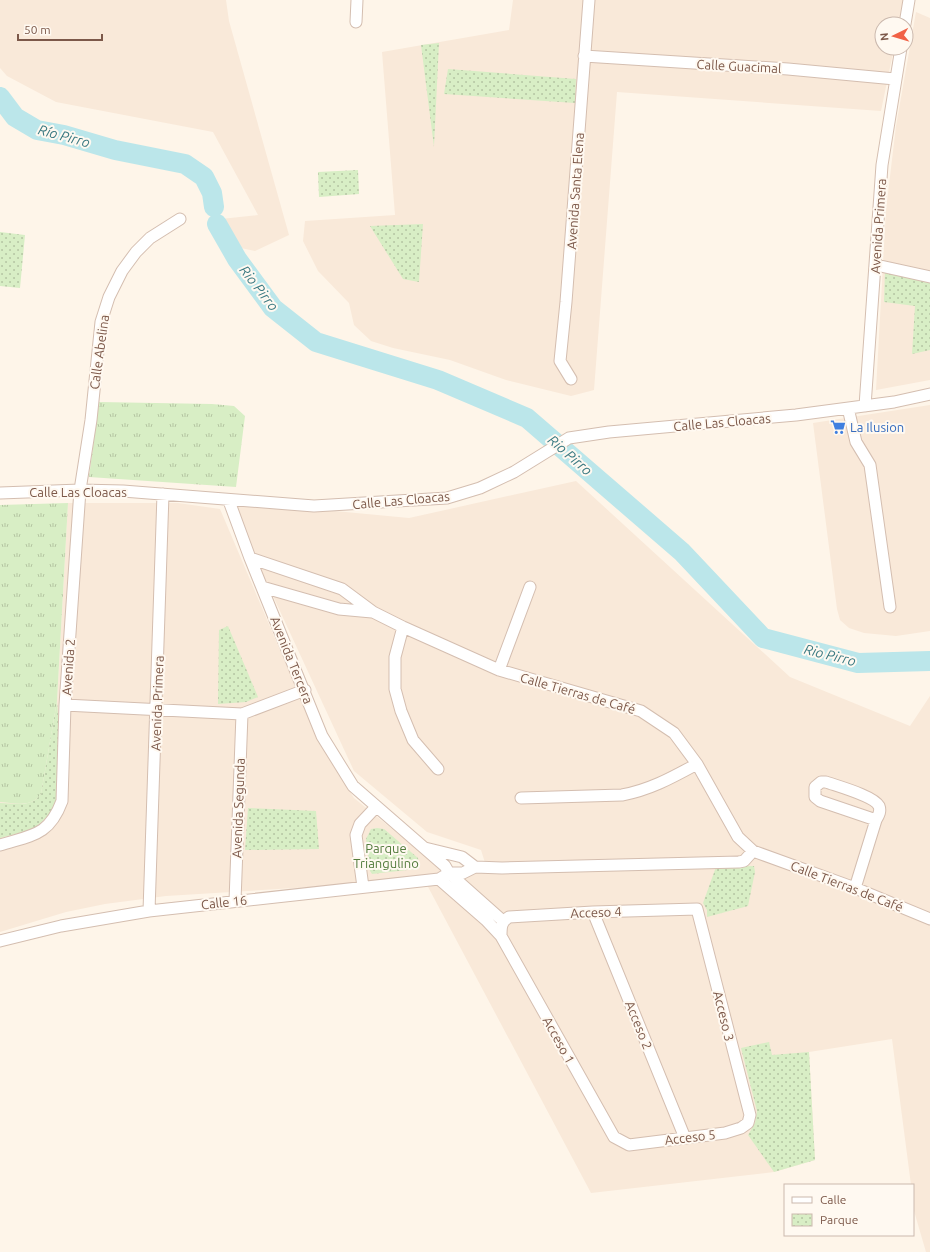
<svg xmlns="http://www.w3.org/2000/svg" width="930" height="1252" viewBox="0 0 930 1252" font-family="Ubuntu,sans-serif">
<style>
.residential{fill:#f9e9d9}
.grass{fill:url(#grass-tufts)}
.park{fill:url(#park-dots)}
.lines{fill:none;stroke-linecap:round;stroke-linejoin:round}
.stream{stroke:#a0d7dd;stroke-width:3.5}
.river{stroke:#bbe6ea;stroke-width:20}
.street-casing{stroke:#d4beb0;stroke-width:13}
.street{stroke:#fff;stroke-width:11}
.labels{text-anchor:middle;stroke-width:4;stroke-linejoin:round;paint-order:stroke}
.street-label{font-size:13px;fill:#7c5849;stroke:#fff9f1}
.shop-label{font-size:13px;fill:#366cbe;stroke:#fff9f1;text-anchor:start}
.park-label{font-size:13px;fill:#537c3d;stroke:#fff9f1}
.water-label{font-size:14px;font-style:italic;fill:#3b7a82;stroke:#fff9f1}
</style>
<defs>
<pattern id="grass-tufts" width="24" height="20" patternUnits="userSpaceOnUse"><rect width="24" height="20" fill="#d8eec5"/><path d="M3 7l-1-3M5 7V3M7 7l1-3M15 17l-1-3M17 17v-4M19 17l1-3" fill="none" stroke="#b4c4a2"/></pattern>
<pattern id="park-dots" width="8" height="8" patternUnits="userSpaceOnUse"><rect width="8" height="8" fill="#d8eec5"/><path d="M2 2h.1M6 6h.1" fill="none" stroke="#b4c4a2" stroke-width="1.8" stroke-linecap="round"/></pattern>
</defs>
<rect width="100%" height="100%" fill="#fef5e9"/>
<path class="residential" d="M 0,0 L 226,0 L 229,21 L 289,235 L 255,251 L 236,247 L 221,219 L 258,215 L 213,132 L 56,102 L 7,76 L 0,68 Z
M 513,0 L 904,0 L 899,24 L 882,24 L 882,48 L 894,48 L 881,111 L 617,92 L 594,390 L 571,396 L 506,380 L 450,360 L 393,348 L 371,341 L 354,325 L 349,303 L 318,271 L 303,241 L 305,221 L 395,215 L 382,52 L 509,30 Z
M 916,12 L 930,18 L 930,380 L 876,390 L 886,210 L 896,126 Z
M 930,405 L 930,631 L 896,636 L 864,633 L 849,628 L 840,620 L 837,609 L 813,423 Z
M 576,481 L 790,677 L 910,726 L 930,696 L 930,1252 L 926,1252 L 914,1211 L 913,1185 L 911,1185 L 892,1039 L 809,1052 L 815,1160 L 774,1172 L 591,1193 L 427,885 L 487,869 L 481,850 L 427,832 L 354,771 L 229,501 L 409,518 Z
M 68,503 L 178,503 L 220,509 L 320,744 L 354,798 L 445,872 L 359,884 L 166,896 L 105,904 L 66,912 L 0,932 L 0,802 L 28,804 L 41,794 L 57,701 Z"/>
<path class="grass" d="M 99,402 L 212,404 L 234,406 L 245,416 L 236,487 L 89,477 Z
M 68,503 L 57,701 L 41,794 C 31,808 15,803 0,802 L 0,505 Z"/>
<path class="park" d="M 439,43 L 434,146 L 434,147 L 421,45 Z
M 448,69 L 576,79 L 575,103 L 444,94 Z
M 358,170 L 359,194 L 319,197 L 318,172 Z
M 423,224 L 419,282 L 403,279 L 370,226 Z
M 0,232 L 25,235 L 20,288 L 0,286 Z
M 885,270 L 930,282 L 930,350 L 912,354 L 915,306 L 884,302 Z
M 228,626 L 258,697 L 246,702 L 218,704 L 219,630 Z
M 57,701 L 60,741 L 57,799 L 52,812 L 34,829 L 0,838 L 0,803 C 15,803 31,808 41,794 Z
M 248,808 L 316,811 L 319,849 L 245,850 Z
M 377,828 L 384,829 L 418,858 L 419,866 L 416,869 L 372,874 L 370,871 L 366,839 L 371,829 Z
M 754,866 L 755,872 L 748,906 L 707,917 L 707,910 L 703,903 L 716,867 Z
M 769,1042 L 772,1055 L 809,1052 L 815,1160 L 774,1172 L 748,1135 L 755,1123 L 757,1111 L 741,1048 Z"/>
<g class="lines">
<path class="stream" d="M 0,107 L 7,106"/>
<path class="river" d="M 0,97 L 15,117 L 37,130 L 64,135 L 115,150 L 185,164 L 204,177 L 212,193 L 214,207
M 217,224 L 237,259 L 273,308 L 316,342 L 438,380 L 527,418 L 682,552 L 763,638 L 858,663 L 930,661"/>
<g class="street-casing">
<path id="street" d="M 356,22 L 357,0
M 905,24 L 909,0
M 584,56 L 788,69 L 895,79
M 876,265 L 930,277
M 571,379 L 560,361 L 566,302 L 589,0
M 865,406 L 882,165 L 901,48
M 848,408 L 856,442 L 870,465 L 890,607
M 0,493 L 80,490 L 123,491 L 314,506 L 447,498 L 480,488 L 514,472 L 569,438 L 609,432 L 796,415 L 894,402 L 930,394
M 229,501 L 250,558 L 322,736 L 353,786 L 445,866 L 449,873
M 250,558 L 342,589 L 373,612 L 403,627 L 499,670 L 641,711 L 674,733 L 697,764 L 738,837 L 753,851 L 855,888 L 930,919
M 262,587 L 339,609 L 372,612
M 403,627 L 395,657 L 395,689 L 401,711 L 413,740 L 438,769
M 499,670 L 530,587
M 65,705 L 242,714 L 305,690
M 521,798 L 622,795 C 650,790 673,777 697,764
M 0,845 C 32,835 49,836 62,801 L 65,705 L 80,490 L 91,420 L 101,322 L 109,297 L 122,271 L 136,252 L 150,238 L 180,219
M 425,848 L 462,857 L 475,867 L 502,868 L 739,862 L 744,861 L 753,851
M 449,873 L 503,921
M 449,873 L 463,873 L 475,867
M 439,879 L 486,920 L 501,936
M 363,887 L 356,835 L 360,824 L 376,807
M 855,888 L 876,820 C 879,815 881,811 879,806 C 874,796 837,786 826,782 L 821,782 L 815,787 L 815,797 L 820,801 L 876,820
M 235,901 L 242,714
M 697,909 L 750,1115 L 748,1123 L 741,1128 L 725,1133 L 629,1145 L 614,1137 L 501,936 C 501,927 501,922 509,917 L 593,912 Z
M 149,911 L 163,494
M 593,912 L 685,1138
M 0,941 L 61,926 L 149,911 L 439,879 L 449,873"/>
</g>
<use href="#street" class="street"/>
</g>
<defs>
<g id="supermarket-bare" transform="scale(1.2)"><path d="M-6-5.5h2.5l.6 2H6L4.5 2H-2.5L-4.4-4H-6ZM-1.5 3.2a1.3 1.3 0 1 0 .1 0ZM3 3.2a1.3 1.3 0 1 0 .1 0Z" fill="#3f7fe0" stroke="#fff9f1" stroke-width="2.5" paint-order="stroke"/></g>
</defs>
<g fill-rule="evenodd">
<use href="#supermarket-bare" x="838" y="427"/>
</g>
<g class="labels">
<g class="street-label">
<text transform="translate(739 66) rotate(3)" y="5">Calle Guacimal</text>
<text transform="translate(575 191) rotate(-86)" y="5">Avenida Santa Elena</text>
<text transform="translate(878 226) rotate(-86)" y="5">Avenida Primera</text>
<text transform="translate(99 352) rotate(-82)" y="5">Calle Abelina</text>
<text transform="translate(722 422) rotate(-5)" y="5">Calle Las Cloacas</text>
<text x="78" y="497">Calle Las Cloacas</text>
<text transform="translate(401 500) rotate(-5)" y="5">Calle Las Cloacas</text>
<text transform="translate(292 660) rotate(68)" y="5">Avenida Tercera</text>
<text transform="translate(68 667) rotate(-86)" y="5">Avenida 2</text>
<text transform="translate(578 693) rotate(16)" y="5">Calle Tierras de Café</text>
<text transform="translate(157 703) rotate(-88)" y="5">Avenida Primera</text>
<text transform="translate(238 808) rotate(-88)" y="5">Avenida Segunda</text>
<text transform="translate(847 886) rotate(21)" y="5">Calle Tierras de Café</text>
<text transform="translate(224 902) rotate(-6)" y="5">Calle 16</text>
<text transform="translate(596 912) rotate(-2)" y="5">Acceso 4</text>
<text transform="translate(724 1016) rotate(76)" y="5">Acceso 3</text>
<text transform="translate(639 1025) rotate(68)" y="5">Acceso 2</text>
<text transform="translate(559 1040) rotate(61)" y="5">Acceso 1</text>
<text transform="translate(690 1137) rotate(-7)" y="5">Acceso 5</text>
</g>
<g class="shop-label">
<text x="850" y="432">La Ilusion</text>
</g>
<g class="park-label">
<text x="386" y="853">Parque<tspan x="386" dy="15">Triangulino</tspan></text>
</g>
<g class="water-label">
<text transform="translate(64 136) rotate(15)" y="5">Río Pirro</text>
<text transform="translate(259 288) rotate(52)" y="5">Rio Pirro</text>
<text transform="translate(570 455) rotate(41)" y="5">Rio Pirro</text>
<text transform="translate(830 655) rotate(14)" y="5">Rio Pirro</text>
</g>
</g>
<rect x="784" y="1184" width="130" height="52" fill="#fff9f1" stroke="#cbb9ae"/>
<rect x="792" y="1197" width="20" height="6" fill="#ffffff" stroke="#cbb9ae"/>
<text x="820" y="1204" font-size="12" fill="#7c5849">Calle</text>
<rect x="792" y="1214" width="20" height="12" fill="url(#park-dots)" stroke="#cbb9ae"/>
<text x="820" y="1224" font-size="12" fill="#7c5849">Parque</text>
<g transform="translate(894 36) rotate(265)"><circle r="19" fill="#fff9f1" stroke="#cbb9ae"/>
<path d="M0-3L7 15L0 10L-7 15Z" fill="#f16145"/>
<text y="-6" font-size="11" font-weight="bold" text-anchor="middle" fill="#7c5849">N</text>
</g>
<path d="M18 34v6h84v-6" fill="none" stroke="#7c5849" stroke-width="2"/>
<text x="24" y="34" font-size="12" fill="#7c5849" stroke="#fff9f1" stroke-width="3" paint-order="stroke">50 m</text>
</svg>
